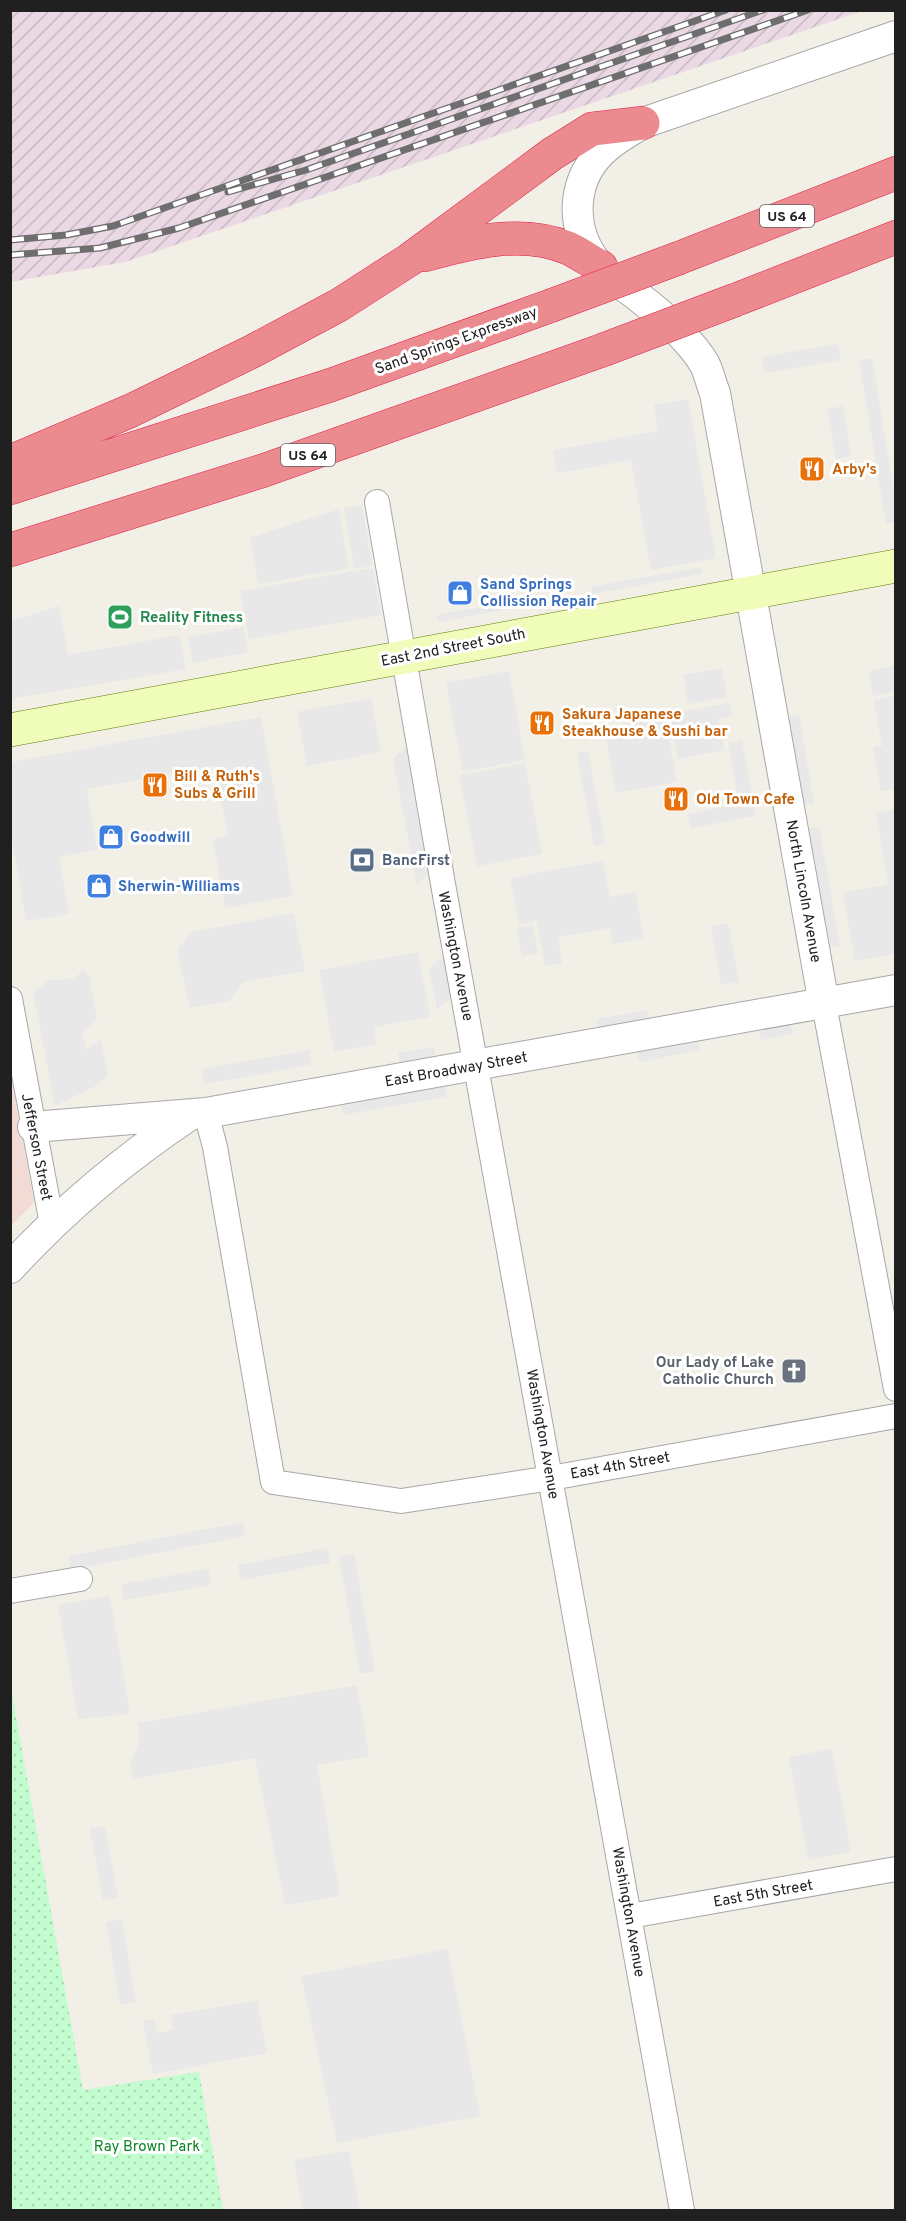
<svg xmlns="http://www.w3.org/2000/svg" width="906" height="2221" viewBox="0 0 906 2221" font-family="Overpass,sans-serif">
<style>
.commercial{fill:#f2dad5}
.industrial{fill:url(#industrial-furrows)}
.park{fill:url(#park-dots)}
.parking{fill:#e8e8e8}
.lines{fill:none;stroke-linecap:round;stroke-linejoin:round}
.minor-casing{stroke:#a7a7a7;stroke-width:26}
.tertiary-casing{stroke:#a7a7a7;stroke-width:32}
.secondary-casing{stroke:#607e00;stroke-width:34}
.motorway-casing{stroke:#e31f48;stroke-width:34}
.minor{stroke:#fff;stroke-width:24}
.tertiary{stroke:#fff;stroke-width:30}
.secondary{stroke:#f0fcb9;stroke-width:33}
.motorway{stroke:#eb8b90;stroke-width:33}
.rail-casing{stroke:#6e6e6e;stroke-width:7}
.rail{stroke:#fff;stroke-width:4.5;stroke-dasharray:14;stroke-linecap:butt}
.motorway-bridge-casing{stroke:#e31f48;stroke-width:34;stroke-linecap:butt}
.motorway-bridge{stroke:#eb8b90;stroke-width:33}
.labels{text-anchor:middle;stroke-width:6;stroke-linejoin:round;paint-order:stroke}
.shield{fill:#fff;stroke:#636363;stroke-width:1.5}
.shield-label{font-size:14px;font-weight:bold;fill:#202020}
.street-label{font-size:15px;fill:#202020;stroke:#fff}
.food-label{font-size:15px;font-weight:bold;fill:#c56008;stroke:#fff;text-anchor:start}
.shop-label{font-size:15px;font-weight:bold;fill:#366cbe;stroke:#fff;text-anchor:start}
.leisure-label{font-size:15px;font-weight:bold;fill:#27864d;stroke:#fff;text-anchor:start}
.service-label{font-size:15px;font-weight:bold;fill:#4e5e75;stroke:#fff;text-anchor:start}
.worship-label{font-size:15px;font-weight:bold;fill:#5b616d;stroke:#fff;text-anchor:end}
.park-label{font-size:15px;fill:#078622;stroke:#fff}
</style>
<defs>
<pattern id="industrial-furrows" width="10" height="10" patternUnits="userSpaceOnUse" patternTransform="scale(1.5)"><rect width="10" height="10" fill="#ead8e4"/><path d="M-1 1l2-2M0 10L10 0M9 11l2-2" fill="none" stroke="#c8b9c3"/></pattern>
<pattern id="park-dots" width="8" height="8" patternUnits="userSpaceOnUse" patternTransform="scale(1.5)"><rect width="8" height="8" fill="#c2fccf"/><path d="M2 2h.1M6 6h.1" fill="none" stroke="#a6d8b1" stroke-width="1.8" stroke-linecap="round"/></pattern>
</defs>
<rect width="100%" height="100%" fill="#f1efe6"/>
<path class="commercial" d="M 10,1073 L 34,1202 L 11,1226 L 10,1226 Z"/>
<path class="industrial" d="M 11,10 L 862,10 L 862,11 L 125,262 L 16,281 L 10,281 Z"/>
<path class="park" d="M 10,1683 L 83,2090 L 199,2072 L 223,2210 L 11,2210 Z"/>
<path class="parking" d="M 838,344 L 841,360 L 764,373 L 762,357 Z
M 872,358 L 895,499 L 895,522 L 886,524 L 859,360 Z
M 688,399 L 716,558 L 651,570 L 631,460 L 557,473 L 553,450 L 658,431 L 654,405 Z
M 843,406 L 851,456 L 836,459 L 827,409 Z
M 362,505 L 372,566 L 354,569 L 344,508 Z
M 339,509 L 349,568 L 258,584 L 250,538 Z
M 701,567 L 702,574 L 592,594 L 591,587 Z
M 373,568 L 381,615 L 249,639 L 240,591 Z
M 543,596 L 544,602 L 438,622 L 437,615 Z
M 59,606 L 68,655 L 179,635 L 186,669 L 11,699 L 11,621 Z
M 243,627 L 248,652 L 193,663 L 188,637 Z
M 895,666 L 895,692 L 873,696 L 869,671 Z
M 722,668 L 727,697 L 688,704 L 683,675 Z
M 509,671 L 525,760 L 463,772 L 446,683 Z
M 895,696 L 895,789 L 881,791 L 873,748 L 882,746 L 874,700 Z
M 371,698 L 381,752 L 307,766 L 297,712 Z
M 729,703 L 732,716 L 719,719 L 724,750 L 678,759 L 670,714 Z
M 799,715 L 814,804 L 801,806 L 785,717 Z
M 261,717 L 293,896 L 225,908 L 213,839 L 228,836 L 215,766 L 87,789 L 97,850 L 59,857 L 69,914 L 26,921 L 11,834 L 11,762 Z
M 665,717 L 677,782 L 616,793 L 604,728 Z
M 742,740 L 756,816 L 691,828 L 688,814 L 739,804 L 728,743 Z
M 406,747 L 429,872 L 417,885 L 393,759 Z
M 588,751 L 605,844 L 594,846 L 577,753 Z
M 525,763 L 542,854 L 477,866 L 459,775 Z
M 895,809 L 895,954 L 855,961 L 843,893 L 888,884 L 876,813 Z
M 819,827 L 840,946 L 826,948 L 805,829 Z
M 603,861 L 610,897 L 635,892 L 644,938 L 613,944 L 610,928 L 558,937 L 562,963 L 545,966 L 537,921 L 519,924 L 510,878 Z
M 294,913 L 305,971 L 243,982 L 229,1001 L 190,1008 L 177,949 L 192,932 Z
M 728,923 L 739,982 L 721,985 L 711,926 Z
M 533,925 L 538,953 L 522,956 L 516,928 Z
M 418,952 L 430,1017 L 374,1027 L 376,1044 L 334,1052 L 319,970 Z
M 443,957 L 452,997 L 437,1009 L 429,968 Z
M 83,970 L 89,976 L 97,1020 L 82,1032 L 86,1049 L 101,1040 L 108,1076 L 94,1087 L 55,1106 L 33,992 L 50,980 L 74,979 Z
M 647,1010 L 650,1022 L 599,1031 L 597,1019 Z
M 790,1021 L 793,1034 L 761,1040 L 758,1027 Z
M 698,1036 L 700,1050 L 639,1062 L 636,1048 Z
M 434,1047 L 436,1060 L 400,1066 L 398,1053 Z
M 309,1050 L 311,1065 L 205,1084 L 202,1069 Z
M 445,1085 L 447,1097 L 343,1115 L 341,1103 Z
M 243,1522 L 245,1536 L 71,1570 L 69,1556 Z
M 327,1548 L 330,1563 L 241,1580 L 238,1565 Z
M 354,1554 L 375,1671 L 360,1674 L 339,1557 Z
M 209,1569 L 211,1585 L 124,1600 L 121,1584 Z
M 110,1596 L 130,1714 L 78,1719 L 58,1605 Z
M 357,1685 L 369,1756 L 317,1765 L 340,1896 L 285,1905 L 255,1758 L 133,1779 L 131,1764 L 140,1738 L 138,1723 Z
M 832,1749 L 851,1852 L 808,1860 L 789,1757 Z
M 105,1826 L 118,1898 L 103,1900 L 90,1828 Z
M 122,1919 L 136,2002 L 120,2005 L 106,1922 Z
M 448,1949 L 480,2116 L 337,2143 L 301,1976 Z
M 257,2000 L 267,2053 L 153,2074 L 143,2021 L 154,2019 L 157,2033 L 173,2030 L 171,2015 Z
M 349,2151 L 360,2210 L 303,2210 L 294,2160 Z"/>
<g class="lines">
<g class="minor-casing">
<path id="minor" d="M 377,502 L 443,884 L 682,2210
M 10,999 L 52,1224
M 824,1004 L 896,1389
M 206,1113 L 215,1147 L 273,1482 L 401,1501 L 551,1478 L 896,1416
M 10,1591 L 80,1579
M 630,1916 L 896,1869"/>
</g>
<g class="tertiary-casing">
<path id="tertiary" d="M 824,1004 L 715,393 C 711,384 709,372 704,363 C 691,341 660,313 640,298 C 628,288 611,279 600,267 C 568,230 570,177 608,146 C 619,137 632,130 643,123 L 896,36
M 33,1127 L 206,1113 L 896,990
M 10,1268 C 64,1209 124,1159 190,1115"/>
</g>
<g class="secondary-casing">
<path id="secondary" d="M 10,730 L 896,566"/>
</g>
<g class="motorway-casing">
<path id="motorway" d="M 425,255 C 471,242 522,229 568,248 C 579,253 590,261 601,267
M 679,258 L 896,173
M 735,300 L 896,237
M 10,462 L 130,411 L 253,351 L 339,305 L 409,260 L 552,154 L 592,129 L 643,123
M 10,488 L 331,385 L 550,306
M 10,550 L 262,471 L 603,350"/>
</g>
<use href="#minor" class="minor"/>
<use href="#tertiary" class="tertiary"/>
<use href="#secondary" class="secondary"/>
<use href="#motorway" class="motorway"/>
<g class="rail-casing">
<path id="rail" d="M 228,192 L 306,170 L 763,10
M 10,240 L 66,235 L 113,226 L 726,10
M 10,255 L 100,248 L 179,228 L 808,10"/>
</g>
<use href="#rail" class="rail"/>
<g class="motorway-bridge-casing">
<path id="motorway-bridge" d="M 550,306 L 679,258
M 603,350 L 735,300"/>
</g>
<use href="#motorway-bridge" class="motorway-bridge"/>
</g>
<defs>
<g id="restaurant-square" transform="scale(1.35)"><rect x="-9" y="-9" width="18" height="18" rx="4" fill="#e8710a" stroke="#fff"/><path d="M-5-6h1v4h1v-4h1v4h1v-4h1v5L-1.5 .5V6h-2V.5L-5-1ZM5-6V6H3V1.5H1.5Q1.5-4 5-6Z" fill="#fff"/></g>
<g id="shop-square" transform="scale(1.35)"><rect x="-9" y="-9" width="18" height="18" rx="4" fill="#3f7fe0" stroke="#fff"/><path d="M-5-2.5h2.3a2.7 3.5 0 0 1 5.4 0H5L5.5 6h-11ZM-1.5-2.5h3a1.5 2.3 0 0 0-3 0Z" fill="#fff"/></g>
<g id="stadium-square" transform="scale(1.35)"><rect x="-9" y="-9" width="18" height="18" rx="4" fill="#2e9e5b" stroke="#fff"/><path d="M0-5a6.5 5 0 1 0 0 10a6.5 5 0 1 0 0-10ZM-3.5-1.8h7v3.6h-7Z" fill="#fff"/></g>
<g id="bank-square" transform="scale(1.35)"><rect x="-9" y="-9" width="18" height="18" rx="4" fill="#5c6f8a" stroke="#fff"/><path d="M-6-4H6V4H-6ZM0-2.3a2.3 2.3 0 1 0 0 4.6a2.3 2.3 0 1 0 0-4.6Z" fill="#fff"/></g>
<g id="church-square" transform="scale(1.35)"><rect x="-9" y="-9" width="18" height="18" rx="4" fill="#6b7280" stroke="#fff"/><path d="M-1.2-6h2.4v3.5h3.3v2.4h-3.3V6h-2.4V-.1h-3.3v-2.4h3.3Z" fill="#fff"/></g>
</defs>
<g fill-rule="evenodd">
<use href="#restaurant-square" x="812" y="469"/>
<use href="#shop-square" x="460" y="593"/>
<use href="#stadium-square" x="120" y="617"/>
<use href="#restaurant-square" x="542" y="723"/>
<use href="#restaurant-square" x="155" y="785"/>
<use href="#restaurant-square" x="676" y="799"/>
<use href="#shop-square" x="111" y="837"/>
<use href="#bank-square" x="362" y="860"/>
<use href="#shop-square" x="99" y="886"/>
<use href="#church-square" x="794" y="1371"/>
</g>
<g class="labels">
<g class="shield">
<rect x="760" y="205" width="54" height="22" rx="4.5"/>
<rect x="281" y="444" width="54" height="22" rx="4.5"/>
</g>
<g class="shield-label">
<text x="787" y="221">US 64</text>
<text x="308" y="460">US 64</text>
</g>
<g class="street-label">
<text transform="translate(456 340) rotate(-20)" y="5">Sand Springs Expressway</text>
<text transform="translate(453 647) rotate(-11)" y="5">East 2nd Street South</text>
<text transform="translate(804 891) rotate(80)" y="5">North Lincoln Avenue</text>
<text transform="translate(456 956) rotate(79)" y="5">Washington Avenue</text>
<text transform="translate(456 1069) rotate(-10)" y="5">East Broadway Street</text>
<text transform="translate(37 1147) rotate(79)" y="5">Jefferson Street</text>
<text transform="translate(543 1434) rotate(80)" y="5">Washington Avenue</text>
<text transform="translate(620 1465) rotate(-10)" y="5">East 4th Street</text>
<text transform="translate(763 1893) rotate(-10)" y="5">East 5th Street</text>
<text transform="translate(629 1912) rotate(80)" y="5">Washington Avenue</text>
</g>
<g class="food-label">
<text x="832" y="474">Arby's</text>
<text x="562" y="719">Sakura Japanese<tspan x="562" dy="17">Steakhouse &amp; Sushi bar</tspan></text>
<text x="174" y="781">Bill &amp; Ruth's<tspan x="174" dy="17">Subs &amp; Grill</tspan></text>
<text x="696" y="804">Old Town Cafe</text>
</g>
<g class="shop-label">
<text x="480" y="589">Sand Springs<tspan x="480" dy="17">Collission Repair</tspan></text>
<text x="130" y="842">Goodwill</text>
<text x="118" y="891">Sherwin-Williams</text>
</g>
<g class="leisure-label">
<text x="140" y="622">Reality Fitness</text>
</g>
<g class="service-label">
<text x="382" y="865">BancFirst</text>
</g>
<g class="worship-label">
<text x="774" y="1367">Our Lady of Lake<tspan x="774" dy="17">Catholic Church</tspan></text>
</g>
<g class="park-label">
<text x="147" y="2151">Ray Brown Park</text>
</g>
</g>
<rect width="906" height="2221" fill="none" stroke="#202020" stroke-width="24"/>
</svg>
